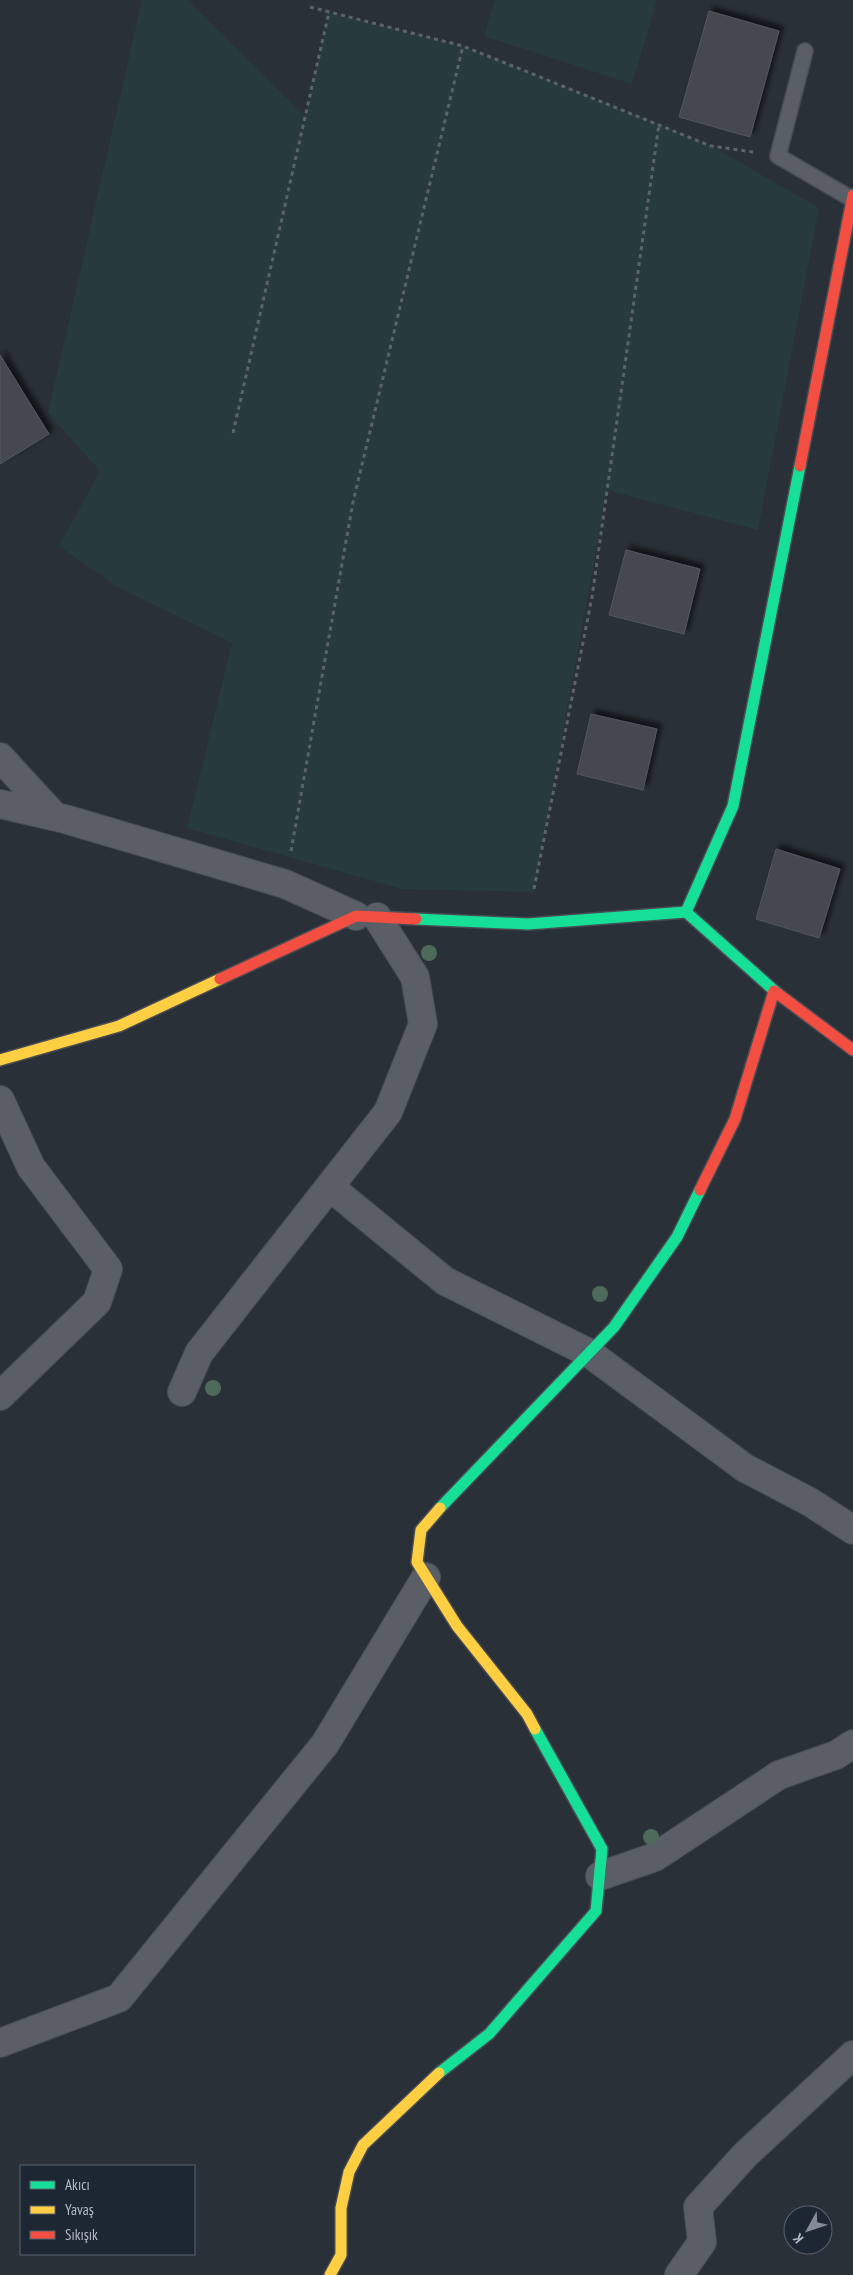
<svg xmlns="http://www.w3.org/2000/svg" width="853" height="2275" viewBox="0 0 853 2275" font-family="'PT Sans Narrow',sans-serif">
<style>
.green{fill:#273a3e}
.building{fill:#444950;stroke:#52575f;filter:url(#shadow)}
.lines{fill:none;stroke-linecap:round;stroke-linejoin:round}
.lane-casing{stroke:#484c53;stroke-width:18}
.street-casing{stroke:#484c53;stroke-width:30}
.fast-casing{stroke:#484c53;stroke-width:14}
.slow-casing{stroke:#484c53;stroke-width:14}
.jam-casing{stroke:#484c53;stroke-width:14}
.path{stroke:#5d636a;stroke-width:3;stroke-dasharray:4 4;stroke-linecap:butt}
.lane{stroke:#5a5e66;stroke-width:15}
.street{stroke:#5a5e66;stroke-width:28}
.fast{stroke:#16e098;stroke-width:11}
.slow{stroke:#ffcf43;stroke-width:11}
.jam{stroke:#f24e42;stroke-width:11}
.tree{fill:#4e6a5a}
</style>
<defs>
<filter id="shadow"><feDropShadow dx="4.5" dy="-4.5" stdDeviation="2.5" flood-color="#0009"/></filter>
</defs>
<rect width="100%" height="100%" fill="#2a3038"/>
<path class="green" d="M 142,0 L 187,0 L 305,116 L 329,12 L 463,46 L 659,124 L 712,146 L 819,208 L 758,530 L 607,490 L 534,892 L 402,889 L 187,828 L 232,643 L 116,586 L 59,546 L 100,471 L 48,413 Z
M 495,0 L 657,0 L 632,84 L 484,36 Z"/>
<path class="building" d="M 709,11 L 779,31 L 750,137 L 679,117 Z
M 0,355 L 49,434 L 0,464 Z
M 626,550 L 700,569 L 684,634 L 609,615 Z
M 591,714 L 657,729 L 643,790 L 577,774 Z
M 776,849 L 840,869 L 819,938 L 756,919 Z"/>
<g class="lines">
<g class="lane-casing">
<path id="lane" d="M 805,51 L 778,156 L 852,199"/>
</g>
<g class="street-casing">
<path id="street" d="M 0,757 L 54,816
M 0,804 L 65,819 L 285,884 L 356,916
M 0,1100 L 31,1167 L 108,1269 L 97,1302 L 0,1396
M 330,1187 L 445,1281 L 589,1353 L 745,1468 L 810,1502 L 853,1530
M 182,1392 L 199,1353 L 388,1112 L 423,1024 L 415,977 L 377,917
M 600,1876 L 655,1857 L 779,1775 L 836,1755 L 853,1744
M 0,2043 L 119,1998 L 325,1744 L 426,1577
M 679,2275 L 702,2242 L 698,2207 L 745,2155 L 853,2055"/>
</g>
<g class="fast-casing">
<path id="fast" d="M 686,912 L 733,806 L 800,466
M 416,919 L 528,924 L 686,912 L 777,993
M 440,1508 L 614,1327 L 677,1237 L 700,1190
M 439,2073 L 489,2034 L 596,1911 L 602,1849 L 535,1729"/>
</g>
<g class="slow-casing">
<path id="slow" d="M 0,1060 L 119,1026 L 220,979
M 440,1508 L 421,1530 L 417,1562 L 457,1626 L 527,1714 L 535,1729
M 330,2275 L 341,2255 L 341,2208 L 349,2172 L 363,2145 L 439,2073"/>
</g>
<g class="jam-casing">
<path id="jam" d="M 800,466 L 853,195
M 220,979 L 356,916 L 416,919
M 777,993 L 853,1050
M 700,1190 L 735,1119 L 774,991"/>
</g>
<path class="path" d="M 310,7 L 463,46 L 711,146 L 753,152
M 233,433 L 329,12
M 291,851 L 353,502 L 463,46
M 534,889 L 592,597 L 659,124"/>
<use href="#lane" class="lane"/>
<use href="#street" class="street"/>
<use href="#fast" class="fast"/>
<use href="#slow" class="slow"/>
<use href="#jam" class="jam"/>
</g>
<g class="tree">
<circle cx="429" cy="953" r="8"/>
<circle cx="600" cy="1294" r="8"/>
<circle cx="213" cy="1388" r="8"/>
<circle cx="651" cy="1837" r="8"/>
</g>
<rect x="20" y="2165" width="175" height="90" fill="#1d2633" stroke="#59626f"/>
<rect x="30" y="2181" width="25" height="8" fill="#16e098" stroke="#59626f"/>
<text x="65" y="2190" font-size="15" fill="#b4bcc9">Akıcı</text>
<rect x="30" y="2206" width="25" height="8" fill="#ffcf43" stroke="#59626f"/>
<text x="65" y="2215" font-size="15" fill="#b4bcc9">Yavaş</text>
<rect x="30" y="2231" width="25" height="8" fill="#f24e42" stroke="#59626f"/>
<text x="65" y="2240" font-size="15" fill="#b4bcc9">Sıkışık</text>
<g transform="translate(808 2230) rotate(230)"><circle r="24" fill="#1d2633" stroke="#59626f"/>
<path d="M0-4L9 19L0 12L-9 19Z" fill="#848b96"/>
<text y="-8" font-size="14" font-weight="bold" text-anchor="middle" fill="#b4bcc9">K</text>
</g>
</svg>
